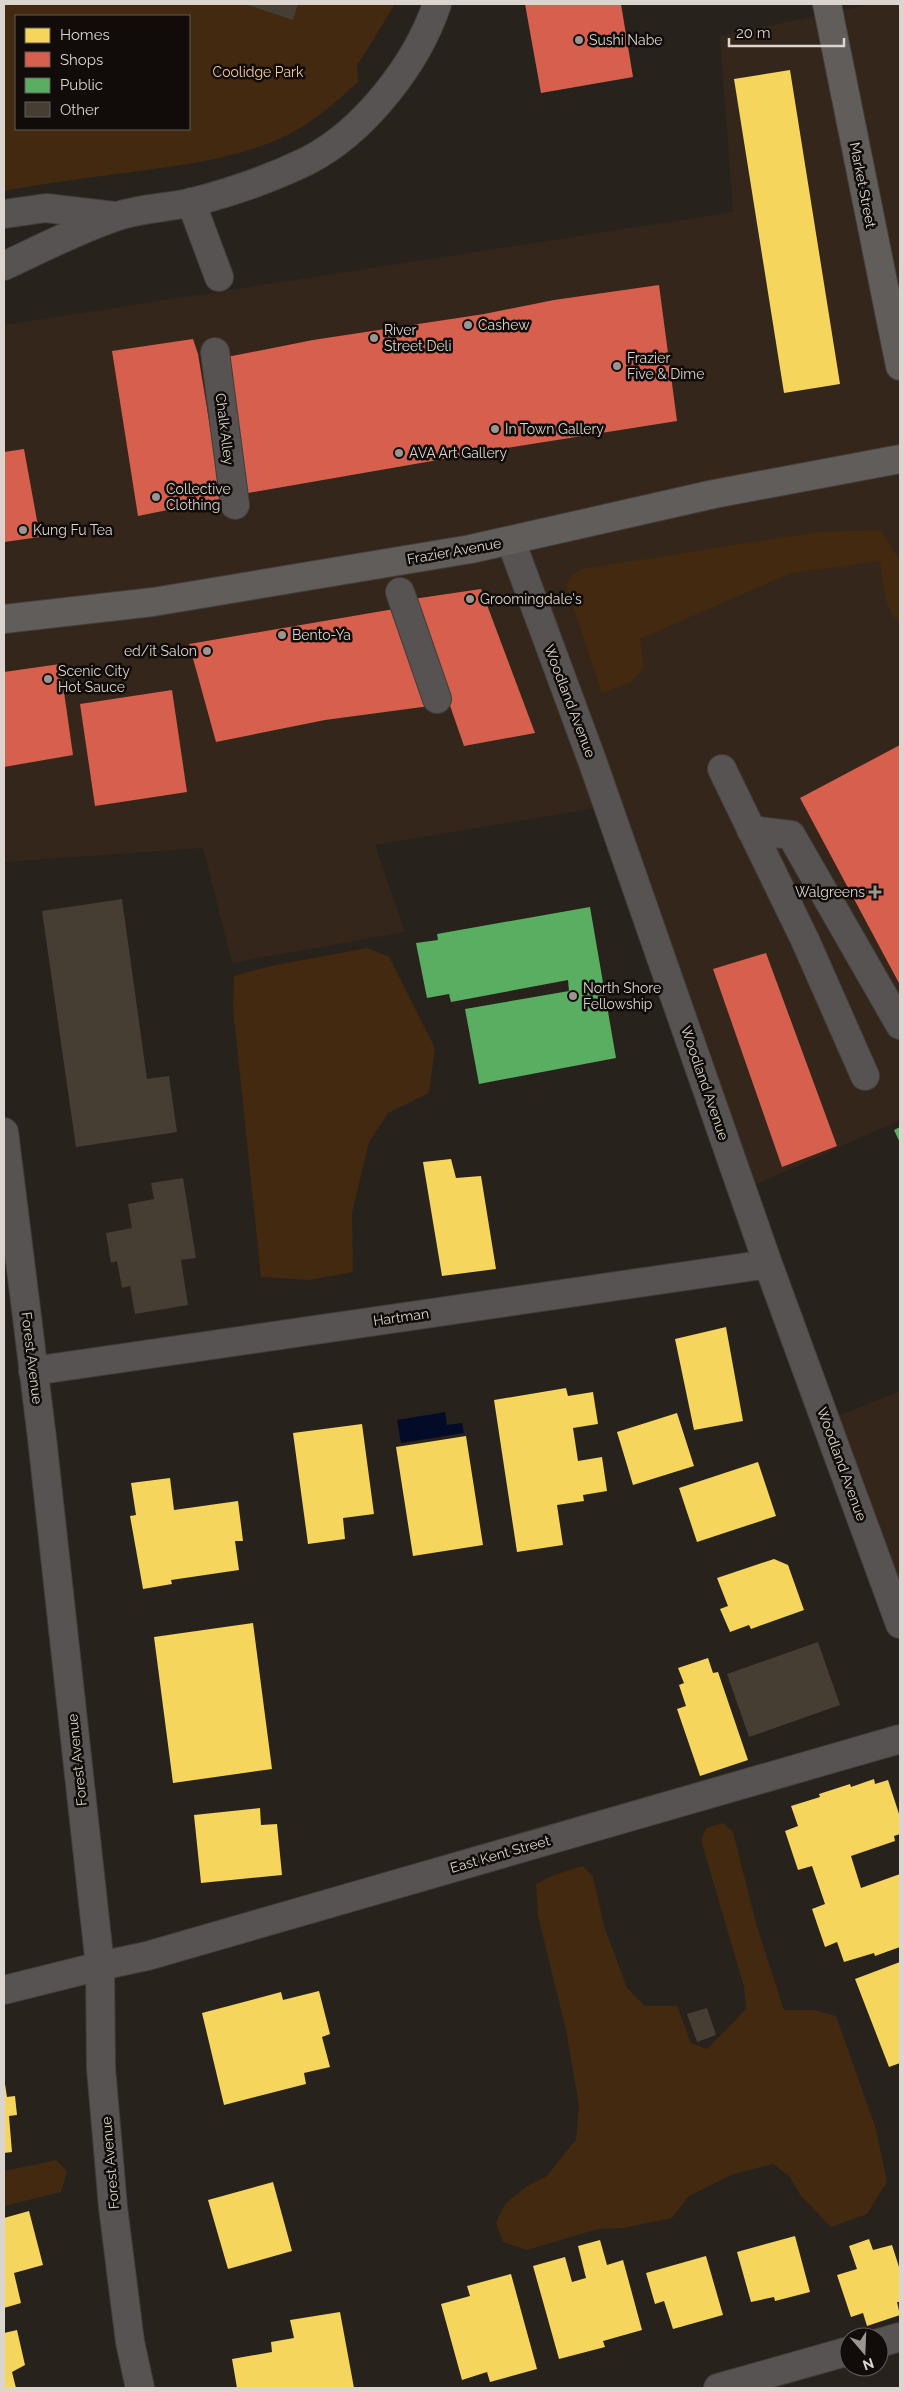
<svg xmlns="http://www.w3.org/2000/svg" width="904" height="2392" viewBox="0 0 904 2392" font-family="Raleway,sans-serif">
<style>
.built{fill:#34261a}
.green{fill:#42290f;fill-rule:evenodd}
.water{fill:#040b29}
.homes{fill:#f6d55c}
.shops{fill:#d6604d}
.public{fill:#5aae61}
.building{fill:#463d33}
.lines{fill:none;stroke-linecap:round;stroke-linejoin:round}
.minor-casing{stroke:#443e3a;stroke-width:30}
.major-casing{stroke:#443e3a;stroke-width:30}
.minor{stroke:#565352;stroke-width:28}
.major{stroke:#605d5a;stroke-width:28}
.poi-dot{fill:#9c9691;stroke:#110c09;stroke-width:2}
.labels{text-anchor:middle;stroke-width:5;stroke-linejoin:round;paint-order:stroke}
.poi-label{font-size:14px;fill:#dbd4cf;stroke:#110c09;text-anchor:start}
.park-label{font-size:14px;fill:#f5c9a1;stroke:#110c09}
.street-label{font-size:14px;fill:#dbd4cf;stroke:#110c09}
</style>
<rect width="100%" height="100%" fill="#28221d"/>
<path class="built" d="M 873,4 L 900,4 L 900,1120 L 742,1191 L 607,806 L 375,845 L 405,932 L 232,963 L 203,848 L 4,862 L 4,325 L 733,212 L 720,36 Z
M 900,1391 L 900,1624 L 827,1420 Z"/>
<path class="green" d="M 4,4 L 395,4 L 357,66 L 358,82 C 333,105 309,126 277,140 C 227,161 171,167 117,174 C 79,179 41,184 4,191 ZM 16,16 L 189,16 L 189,129 L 16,129 Z
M 881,530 L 900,561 L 900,622 C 884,615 883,577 880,561 L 791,573 L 640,639 L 644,668 L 631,682 L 602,693 L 566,585 L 572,575 L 582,569 L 817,532 Z
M 367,948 L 389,957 L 435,1048 L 429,1093 L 388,1113 L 369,1142 L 352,1213 L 353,1272 L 309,1280 L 261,1277 L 233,1008 L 234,976 L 271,966 Z
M 723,1823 L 733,1832 L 757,1927 L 784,2010 L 814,2010 L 836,2016 L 876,2129 L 887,2182 L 867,2214 L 831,2227 L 801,2196 L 789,2176 L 773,2164 L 731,2175 L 689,2196 L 672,2218 L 623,2228 L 598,2229 L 527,2250 L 503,2242 L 496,2223 L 505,2204 L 527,2186 L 547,2176 L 576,2139 L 579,2106 L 566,2030 L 538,1916 L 536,1884 L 554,1875 L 583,1866 L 593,1877 L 604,1926 L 627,1988 L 645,2006 L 677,2006 L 691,2043 L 707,2049 L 746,2009 L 744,1987 L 701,1840 L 706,1828 Z
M 56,2160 L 67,2171 L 61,2192 L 4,2206 L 4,2171 Z"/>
<path class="water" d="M 445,1412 L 447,1425 L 462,1423 L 464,1433 L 401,1443 L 397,1420 Z"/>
<path class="homes" d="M 790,70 L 840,384 L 784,393 L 734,79 Z
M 451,1159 L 456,1178 L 481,1176 L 496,1269 L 442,1276 L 423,1162 Z
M 726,1327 L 743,1421 L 694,1430 L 675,1339 Z
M 566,1388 L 568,1396 L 593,1392 L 598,1424 L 573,1428 L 578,1461 L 602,1457 L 607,1491 L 583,1495 L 584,1501 L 557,1505 L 563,1545 L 517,1552 L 494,1400 Z
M 677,1413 L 694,1466 L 633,1485 L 617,1432 Z
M 362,1424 L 374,1514 L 343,1518 L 345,1539 L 308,1544 L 293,1433 Z
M 466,1436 L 483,1545 L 413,1556 L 396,1447 Z
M 758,1462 L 776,1516 L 697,1542 L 679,1488 Z
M 170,1478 L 174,1510 L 238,1501 L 243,1541 L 235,1541 L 239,1570 L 171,1580 L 172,1584 L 143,1589 L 130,1516 L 136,1515 L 131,1483 Z
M 774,1559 L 788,1565 L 804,1610 L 751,1629 L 749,1625 L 730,1632 L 720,1609 L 728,1606 L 717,1578 Z
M 253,1623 L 272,1769 L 173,1783 L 154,1637 Z
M 708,1658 L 713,1673 L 718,1672 L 748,1760 L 700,1776 L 677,1709 L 686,1706 L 679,1685 L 684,1683 L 678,1668 Z
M 874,1779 L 875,1784 L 888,1780 L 900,1817 L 900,1834 L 894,1836 L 895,1841 L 851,1856 L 861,1888 L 900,1874 L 900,1947 L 875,1956 L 874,1953 L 844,1962 L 837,1942 L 825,1947 L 812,1909 L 825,1904 L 812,1866 L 798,1870 L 785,1831 L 798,1826 L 791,1806 L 820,1797 L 819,1794 L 850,1784 L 851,1787 Z
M 260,1808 L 261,1825 L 277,1824 L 282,1875 L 201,1883 L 194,1815 Z
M 900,1962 L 900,2063 L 889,2067 L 855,1979 Z
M 319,1991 L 330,2034 L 322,2037 L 330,2067 L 304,2073 L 306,2084 L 224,2105 L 202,2013 L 281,1992 L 283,2000 Z
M 4,2078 L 7,2097 L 15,2096 L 17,2115 L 9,2116 L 12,2152 L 4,2153 Z
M 273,2182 L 292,2251 L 228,2269 L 208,2200 Z
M 29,2211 L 43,2265 L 14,2273 L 21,2303 L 4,2308 L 4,2218 Z
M 795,2236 L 810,2292 L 775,2301 L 774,2297 L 751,2302 L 737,2252 Z
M 869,2239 L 873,2250 L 892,2245 L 900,2270 L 900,2302 L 897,2302 L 900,2315 L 867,2326 L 863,2313 L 851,2317 L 837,2275 L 857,2269 L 849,2246 Z
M 600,2240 L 607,2265 L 623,2260 L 642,2330 L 603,2341 L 605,2347 L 559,2359 L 533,2266 L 565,2257 L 572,2282 L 586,2278 L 578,2246 Z
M 706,2256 L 723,2315 L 673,2329 L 664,2301 L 655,2304 L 646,2273 Z
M 511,2274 L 537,2369 L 490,2382 L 487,2372 L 462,2380 L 441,2304 L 470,2296 L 467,2286 Z
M 340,2312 L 354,2388 L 237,2388 L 232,2359 L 272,2352 L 271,2342 L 294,2338 L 290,2320 Z
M 17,2330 L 25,2365 L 12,2372 L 16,2388 L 4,2388 L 4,2333 Z"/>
<path class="shops" d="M 525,4 L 621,4 L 633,77 L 541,93 Z
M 659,285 L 677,421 L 507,448 L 248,493 L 227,357 L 313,340 L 484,314 L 554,300 Z
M 193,339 L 198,354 L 222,499 L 138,516 L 112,351 Z
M 24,449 L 40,537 L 4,542 L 4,452 Z
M 481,589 L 535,733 L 464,746 L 413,599 Z
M 394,609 L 430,706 L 325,720 L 216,742 L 189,644 Z
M 60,664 L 73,755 L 4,767 L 4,672 Z
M 172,690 L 187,792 L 95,806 L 80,704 Z
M 900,745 L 900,985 L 800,798 Z
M 766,953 L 837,1146 L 782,1167 L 713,969 Z"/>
<path class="public" d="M 590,907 L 616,1058 L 479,1084 L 465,1009 L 569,991 L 568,980 L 451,1002 L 449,994 L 427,998 L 416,943 L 438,940 L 437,934 Z
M 900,1127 L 900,1143 L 894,1130 Z"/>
<path class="building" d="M 245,4 L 298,4 L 293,20 Z
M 122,899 L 147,1079 L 169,1076 L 177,1132 L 76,1147 L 42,911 Z
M 183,1178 L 196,1258 L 181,1260 L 188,1305 L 135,1314 L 130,1286 L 122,1288 L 117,1261 L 111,1263 L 106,1233 L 132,1228 L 128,1204 L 154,1199 L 151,1183 Z
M 818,1642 L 840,1705 L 749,1737 L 727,1674 Z
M 707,2008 L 716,2035 L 697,2042 L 687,2014 Z"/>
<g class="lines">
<g class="minor-casing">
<path id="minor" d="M 191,202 L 219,277
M 4,214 L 46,208 L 114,216
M 4,266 C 40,249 77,230 115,217 C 139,208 168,208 193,202 C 232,192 270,179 307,161 C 364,132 417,64 437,4
M 215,352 L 235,505
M 511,541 L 593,763 L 768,1264 L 900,1624
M 400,592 L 437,699
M 722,769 L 805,940 L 865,1076
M 751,830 L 791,835 L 900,1025
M 4,1132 L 42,1438 L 100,1966 L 101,2068 L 113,2207 L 130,2342 L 140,2388
M 33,1371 L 768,1264
M 4,1990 L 100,1966 L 147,1956 L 900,1739
M 879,2343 L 900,2337
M 718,2388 L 849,2351"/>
</g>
<g class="major-casing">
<path id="major" d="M 827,4 L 900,366
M 4,619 L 153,602 L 471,549 L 714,494 L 900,459"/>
</g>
<use href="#minor" class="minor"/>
<use href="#major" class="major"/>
</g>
<g class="poi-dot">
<circle cx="579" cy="40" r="5"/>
<circle cx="468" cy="325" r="5"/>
<circle cx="374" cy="338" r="5"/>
<circle cx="617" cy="366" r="5"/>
<circle cx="495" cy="429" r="5"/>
<circle cx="399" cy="453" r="5"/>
<circle cx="156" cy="497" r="5"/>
<circle cx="23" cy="530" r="5"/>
<circle cx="470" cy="599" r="5"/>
<circle cx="282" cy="635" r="5"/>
<circle cx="207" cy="651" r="5"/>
<circle cx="48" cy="679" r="5"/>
<path d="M872.5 884.5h5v5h5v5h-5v5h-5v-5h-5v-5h5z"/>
<circle cx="573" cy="996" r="5"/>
</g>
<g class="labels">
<g class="poi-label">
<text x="589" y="45">Sushi Nabe</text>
<text x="478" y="330">Cashew</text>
<text x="384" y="335">River<tspan x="384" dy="16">Street Deli</tspan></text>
<text x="627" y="363">Frazier<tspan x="627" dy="16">Five &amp; Dime</tspan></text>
<text x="505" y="434">In Town Gallery</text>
<text x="409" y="458">AVA Art Gallery</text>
<text x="166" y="494">Collective<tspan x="166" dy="16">Clothing</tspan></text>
<text x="33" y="535">Kung Fu Tea</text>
<text x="480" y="604">Groomingdale's</text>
<text x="292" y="640">Bento-Ya</text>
<text x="197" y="656" text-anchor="end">ed/it Salon</text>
<text x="58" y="676">Scenic City<tspan x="58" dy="16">Hot Sauce</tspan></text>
<text x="865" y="897" text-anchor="end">Walgreens</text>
<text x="583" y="993">North Shore<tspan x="583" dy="16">Fellowship</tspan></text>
</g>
<g class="park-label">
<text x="258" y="77">Coolidge Park</text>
</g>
<g class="street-label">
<text transform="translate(863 185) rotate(79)" y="5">Market Street</text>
<text transform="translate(225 429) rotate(83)" y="5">Chalk Alley</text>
<text transform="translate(454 551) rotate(-10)" y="5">Frazier Avenue</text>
<text transform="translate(570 701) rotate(69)" y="5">Woodland Avenue</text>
<text transform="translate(705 1083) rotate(71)" y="5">Woodland Avenue</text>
<text transform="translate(401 1317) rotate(-8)" y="5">Hartman</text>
<text transform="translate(32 1358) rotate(83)" y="5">Forest Avenue</text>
<text transform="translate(842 1464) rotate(70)" y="5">Woodland Avenue</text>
<text transform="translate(77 1760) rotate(-96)" y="5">Forest Avenue</text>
<text transform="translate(500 1854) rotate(-16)" y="5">East Kent Street</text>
<text transform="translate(110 2163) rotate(-95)" y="5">Forest Avenue</text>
</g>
</g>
<rect width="904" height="2392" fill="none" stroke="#dbd4cf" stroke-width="10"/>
<rect x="15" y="15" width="175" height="115" fill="#110c09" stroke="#625c58"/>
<rect x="25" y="28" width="25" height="15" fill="#f6d55c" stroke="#625c58"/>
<text x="60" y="40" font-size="15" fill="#dbd4cf">Homes</text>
<rect x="25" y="52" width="25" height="15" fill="#d6604d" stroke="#625c58"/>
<text x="60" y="65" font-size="15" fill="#dbd4cf">Shops</text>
<rect x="25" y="78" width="25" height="15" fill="#5aae61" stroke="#625c58"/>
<text x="60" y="90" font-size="15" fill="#dbd4cf">Public</text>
<rect x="25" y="102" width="25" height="15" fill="#463d33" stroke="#625c58"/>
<text x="60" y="115" font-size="15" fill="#dbd4cf">Other</text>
<g transform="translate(864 2352) rotate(161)"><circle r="24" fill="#110c09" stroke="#625c58"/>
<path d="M0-4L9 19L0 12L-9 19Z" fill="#9c9691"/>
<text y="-8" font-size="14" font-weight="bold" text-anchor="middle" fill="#dbd4cf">N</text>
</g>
<path d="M729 38v8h115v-8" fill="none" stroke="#dbd4cf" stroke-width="2.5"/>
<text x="736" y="38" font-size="15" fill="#dbd4cf" stroke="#110c09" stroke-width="4" paint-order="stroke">20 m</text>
</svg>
